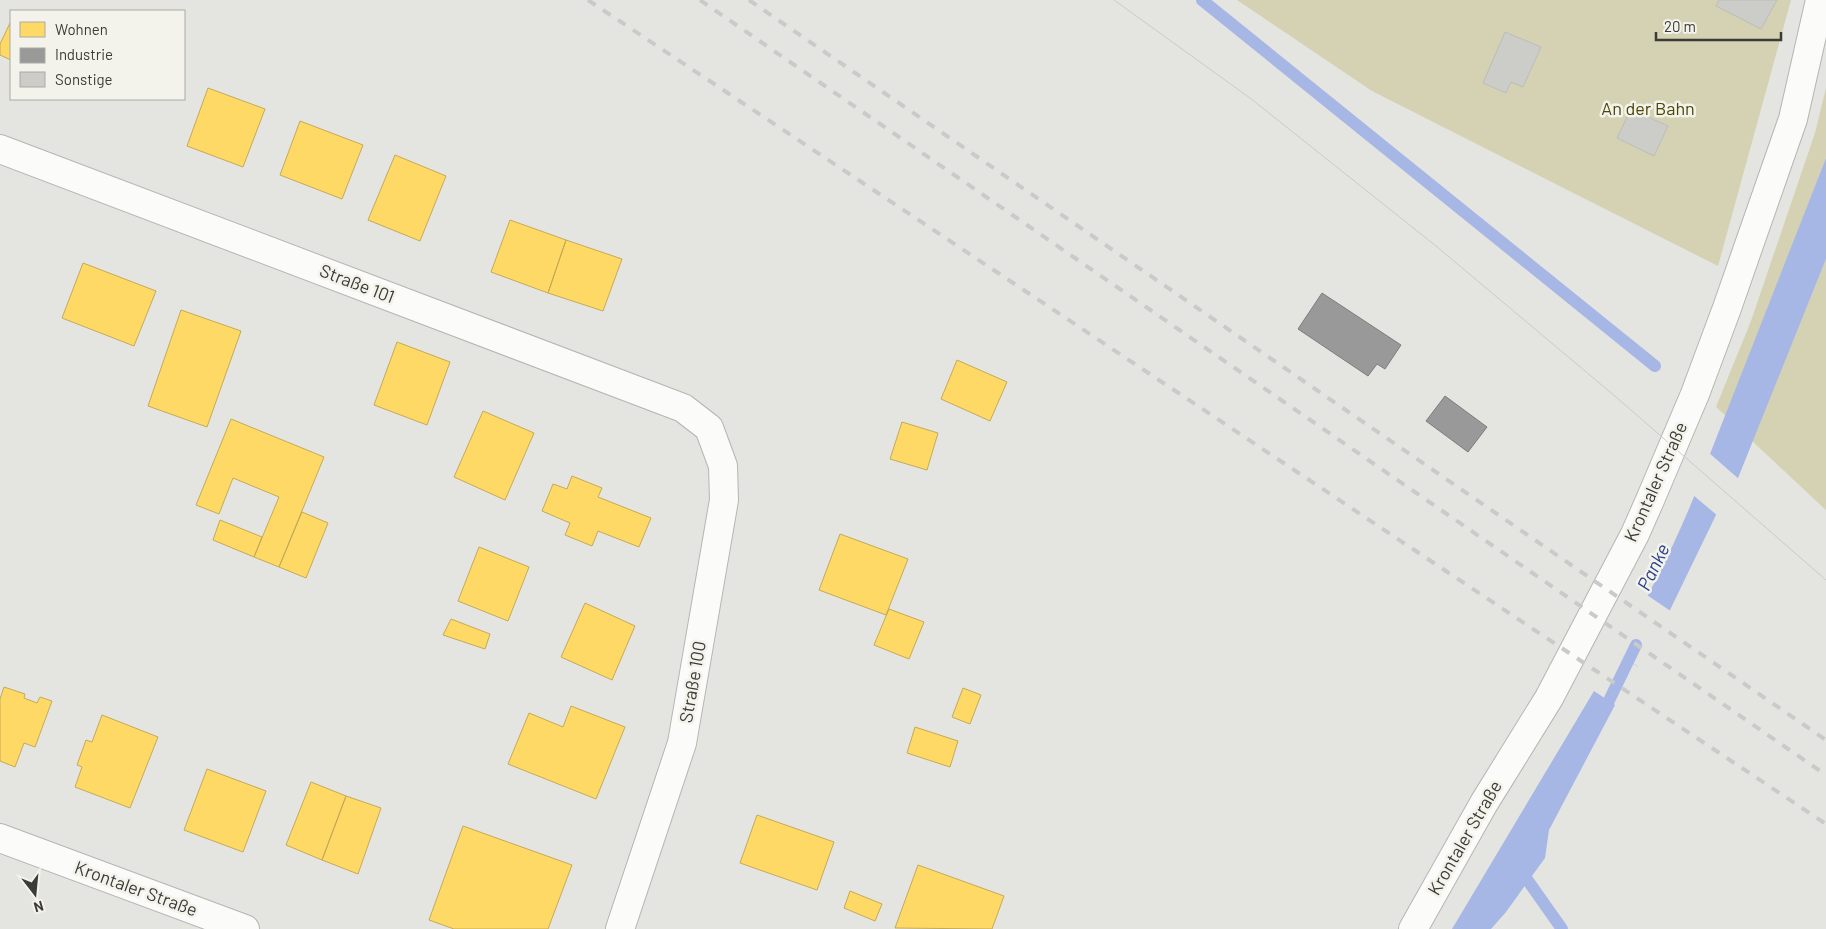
<svg xmlns="http://www.w3.org/2000/svg" width="1826" height="929" viewBox="0 0 1826 929" font-family="Barlow,sans-serif">
<style>
.green{fill:#d4d2b2}
.water{fill:#a6b7e6}
.pier{fill:#e4e4e0}
.homes{fill:#ffd966;stroke:#c4aa58}
.industry{fill:#999;stroke:#7d7d7c}
.lines{fill:none;stroke-linecap:round;stroke-linejoin:round}
.stream{stroke:#a6b7e6;stroke-width:12}
.building{fill:#ccccc9;stroke:#bcbcba}
.street-casing{stroke:#b5b5b2;stroke-width:30}
.street{stroke:#fbfbfa;stroke-width:28}
.tram{stroke:#cacaca;stroke-width:1}
.rail{stroke:#cacaca;stroke-width:4;stroke-dasharray:9 9;stroke-linecap:butt}
.labels{text-anchor:middle;stroke-width:5;stroke-linejoin:round;paint-order:stroke}
.park-label{font-size:18px;fill:#4c4706;stroke:#f4f3eb}
.street-label{font-size:18px;fill:#3b3b38;stroke:#f4f3eb}
.water-label{font-size:19px;font-style:italic;fill:#2a3f8e;stroke:#f4f3eb}
</style>
<rect width="100%" height="100%" fill="#e4e4e0"/>
<path class="green" d="M 1237,0 L 1791,0 L 1718,266 L 1372,91 Z
M 1826,88 L 1826,158 L 1726,416 L 1716,407 L 1751,321 L 1815,133 Z
M 1826,259 L 1826,510 L 1752,441 Z"/>
<path class="water" d="M 1826,158 L 1826,259 L 1738,478 L 1716,515 L 1670,610 L 1638,667 L 1617,652 C 1653,588 1686,524 1710,454 Z
M 1594,691 L 1615,705 L 1549,830 L 1545,858 L 1506,912 L 1491,929 L 1452,929 Z"/>
<path class="pier" d="M 1708,452 L 1740,480 L 1718,516 L 1693,495 Z
M 1647,595 L 1672,612 L 1640,668 L 1615,651 Z"/>
<path class="homes" d="M 11,21 L 11,60 L 0,55 L 0,44 Z
M 208,88 L 265,109 L 243,167 L 187,146 Z
M 300,121 L 363,145 L 342,199 L 280,175 Z
M 395,155 L 446,176 L 420,241 L 368,220 Z
M 510,220 L 566,240 L 548,293 L 491,272 Z
M 566,240 L 622,259 L 603,311 L 548,293 Z
M 83,263 L 156,291 L 134,346 L 62,318 Z
M 181,310 L 241,331 L 207,427 L 148,406 Z
M 397,342 L 450,362 L 427,425 L 374,405 Z
M 957,360 L 1007,382 L 990,421 L 941,399 Z
M 483,411 L 534,433 L 505,500 L 454,477 Z
M 231,419 L 324,457 L 279,567 L 254,557 L 279,497 L 233,478 L 219,514 L 196,505 Z
M 902,422 L 938,433 L 927,470 L 890,459 Z
M 572,476 L 602,488 L 598,497 L 651,518 L 639,547 L 598,531 L 592,546 L 565,535 L 570,523 L 542,511 L 553,484 L 567,489 Z
M 302,512 L 328,523 L 306,578 L 279,567 Z
M 220,520 L 262,537 L 254,557 L 213,540 Z
M 840,534 L 908,559 L 886,615 L 819,590 Z
M 479,547 L 529,567 L 508,621 L 458,601 Z
M 585,603 L 635,626 L 612,680 L 561,657 Z
M 889,609 L 924,622 L 909,659 L 874,645 Z
M 451,619 L 490,634 L 485,649 L 443,635 Z
M 4,687 L 25,694 L 24,698 L 37,703 L 40,697 L 52,701 L 35,747 L 24,743 L 15,767 L 0,761 L 0,699 Z
M 963,688 L 981,695 L 970,724 L 952,717 Z
M 571,706 L 625,727 L 596,799 L 508,764 L 529,713 L 563,727 Z
M 102,715 L 158,737 L 130,808 L 75,787 L 82,767 L 77,765 L 86,740 L 92,742 Z
M 915,727 L 958,741 L 950,767 L 907,753 Z
M 207,769 L 266,791 L 243,852 L 184,830 Z
M 311,782 L 346,796 L 322,860 L 286,845 Z
M 346,796 L 381,808 L 358,874 L 322,860 Z
M 757,815 L 834,842 L 817,890 L 740,863 Z
M 463,826 L 572,865 L 548,929 L 454,929 L 429,920 Z
M 918,865 L 1004,896 L 992,929 L 895,928 Z
M 850,891 L 882,904 L 875,921 L 844,908 Z"/>
<path class="industry" d="M 1322,293 L 1401,345 L 1385,369 L 1377,364 L 1368,376 L 1298,329 Z
M 1445,396 L 1487,427 L 1468,452 L 1426,421 Z"/>
<g class="lines">
<path class="stream" d="M 1202,0 L 1655,366
M 1602,715 L 1636,645
M 1519,868 L 1562,929"/>
</g>
<path class="building" d="M 1719,0 L 1777,0 L 1761,29 L 1716,6 Z
M 1505,32 L 1541,47 L 1523,87 L 1511,82 L 1506,93 L 1483,83 Z
M 1631,109 L 1668,126 L 1654,156 L 1617,138 Z"/>
<g class="lines">
<g class="street-casing">
<path id="street" d="M 0,149 L 683,408 L 709,428 L 723,466 L 724,500 L 682,743 L 620,929
M 0,838 L 245,929
M 1413,929 L 1484,803 L 1549,698 L 1635,534 L 1650,500 L 1695,394 L 1727,308 L 1793,119 L 1820,0"/>
</g>
<use href="#street" class="street"/>
<path class="tram" d="M 1114,0 L 1250,98 L 1436,246 L 1616,397 L 1826,580"/>
<path class="rail" d="M 588,0 L 1826,824
M 700,0 L 1826,775
M 749,0 L 1826,740"/>
</g>
<g class="labels">
<g class="park-label">
<text x="1648" y="115">An der Bahn</text>
</g>
<g class="street-label">
<text transform="translate(357 284) rotate(21)" y="6">Straße 101</text>
<text transform="translate(1656 482) rotate(-66)" y="6">Krontaler Straße</text>
<text transform="translate(693 682) rotate(-80)" y="6">Straße 100</text>
<text transform="translate(1465 838) rotate(-60)" y="6">Krontaler Straße</text>
<text transform="translate(136 889) rotate(20)" y="6">Krontaler Straße</text>
</g>
<g class="water-label">
<text transform="translate(1653 567) rotate(-64)" y="7">Panke</text>
</g>
</g>
<rect x="10" y="10" width="175" height="90" fill="#f4f3eb" stroke="#aaa9a3"/>
<rect x="20" y="22" width="25" height="15" fill="#ffd966" stroke="#aaa9a3"/>
<text x="55" y="35" font-size="15" fill="#3b3b38">Wohnen</text>
<rect x="20" y="48" width="25" height="15" fill="#999999" stroke="#aaa9a3"/>
<text x="55" y="60" font-size="15" fill="#3b3b38">Industrie</text>
<rect x="20" y="72" width="25" height="15" fill="#ccccc9" stroke="#aaa9a3"/>
<text x="55" y="85" font-size="15" fill="#3b3b38">Sonstige</text>
<g transform="translate(35 894) rotate(164)" stroke="#f4f3eb" stroke-width="4" paint-order="stroke">
<path d="M0-4L9 19L0 12L-9 19Z" fill="#3b3b38"/>
<text y="-8" font-size="14" font-weight="bold" text-anchor="middle" fill="#3b3b38">N</text>
</g>
<path d="M1656 32v8h125v-8" fill="none" stroke="#3b3b38" stroke-width="2.5"/>
<text x="1664" y="32" font-size="15" fill="#3b3b38" stroke="#f4f3eb" stroke-width="4" paint-order="stroke">20 m</text>
</svg>
